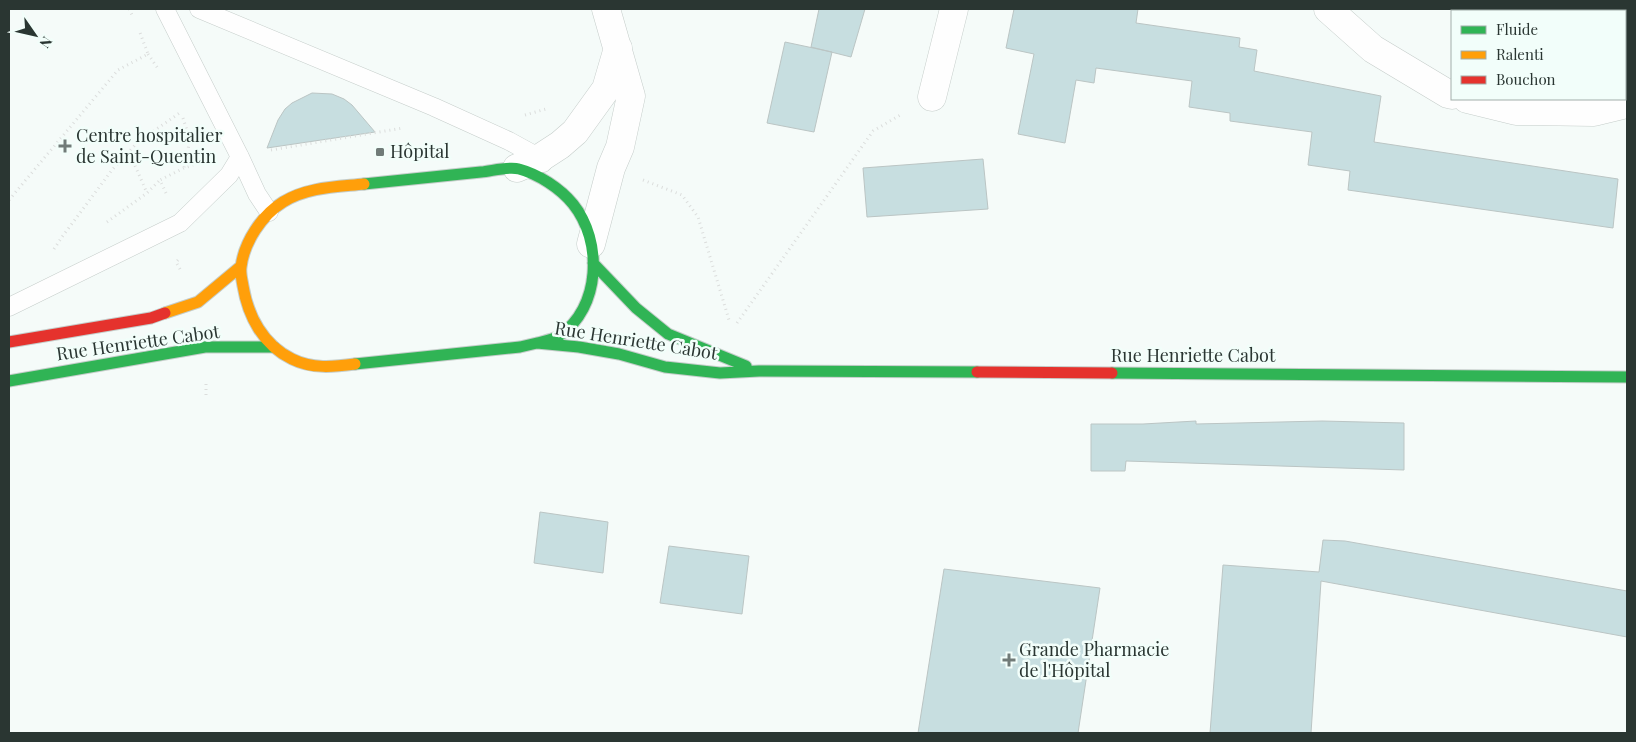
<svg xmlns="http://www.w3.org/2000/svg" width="1636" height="742" viewBox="0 0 1636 742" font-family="'Playfair Display',serif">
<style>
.building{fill:#c7dee0;stroke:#bbc5c4}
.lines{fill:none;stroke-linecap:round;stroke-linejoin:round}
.lane-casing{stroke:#c5cdca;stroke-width:19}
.street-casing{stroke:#c5cdca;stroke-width:29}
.fast-casing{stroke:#c5cdca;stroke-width:13}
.slow-casing{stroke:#c5cdca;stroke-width:13}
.jam-casing{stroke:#c5cdca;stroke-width:13}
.path{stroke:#dbdddc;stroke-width:3;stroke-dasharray:1 4;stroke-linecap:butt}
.lane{stroke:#fefefe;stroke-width:18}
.street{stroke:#fefefe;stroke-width:28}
.fast{stroke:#30b455;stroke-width:11}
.slow{stroke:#ff9f0a;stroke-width:11}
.jam{stroke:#e5322d;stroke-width:11}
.poi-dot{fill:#717b78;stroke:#f2fefa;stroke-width:2}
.labels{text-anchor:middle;stroke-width:5;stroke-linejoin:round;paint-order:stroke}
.poi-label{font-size:18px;fill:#2a3632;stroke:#f2fefa;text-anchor:start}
.street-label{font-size:18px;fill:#2a3632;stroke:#f2fefa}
</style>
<rect width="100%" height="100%" fill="#f5fbf9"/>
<path class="building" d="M 819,9 L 865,9 L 851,57 L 811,47 Z
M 1014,9 L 1138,9 L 1136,23 L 1240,38 L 1239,47 L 1257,50 L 1254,71 L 1381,96 L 1374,142 L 1618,179 L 1613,228 L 1348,190 L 1350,171 L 1308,165 L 1312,132 L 1230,121 L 1230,113 L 1189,107 L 1192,81 L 1096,68 L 1094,83 L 1076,80 L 1065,143 L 1018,134 L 1034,54 L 1006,48 Z
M 785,42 L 832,52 L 814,132 L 767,123 Z
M 312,93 L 332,94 L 344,99 L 352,105 L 375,132 L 267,148 L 278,120 L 285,109 L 292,103 Z
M 983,159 L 988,209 L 867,217 L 863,168 Z
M 1196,421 L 1196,424 L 1322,421 L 1404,423 L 1404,470 L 1126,461 L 1125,471 L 1091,471 L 1091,424 L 1143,424 Z
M 540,512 L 608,522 L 603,573 L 534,563 Z
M 1323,540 L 1345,541 L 1627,591 L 1627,637 L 1321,581 L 1311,733 L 1210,733 L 1223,565 L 1319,572 Z
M 669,546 L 749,556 L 742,614 L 660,603 Z
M 944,569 L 1100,588 L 1078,733 L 918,733 Z"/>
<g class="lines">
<g class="lane-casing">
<path id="lane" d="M 165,9 L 240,157 L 257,194 L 269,212
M 199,9 L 434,107 L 509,141 L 540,158 L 543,163
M 9,307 L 180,223 L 229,175 L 240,157"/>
</g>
<g class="street-casing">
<path id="street" d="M 1328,9 L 1373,49 L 1448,94 L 1452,95
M 932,97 L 954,9
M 1467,99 L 1516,111 L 1594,112 L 1627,104
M 517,168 L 540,158 L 560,145 L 575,132 L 606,89 L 618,48
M 591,244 L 611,168 L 620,147 L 631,96 L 606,9"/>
</g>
<g class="fast-casing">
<path id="fast" d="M 364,184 C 403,180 442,176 481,172 C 492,171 509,166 519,169 C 538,174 560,188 573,204 C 603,241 601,308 559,336 C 552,340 544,341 537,343
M 593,263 L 636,308 L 668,334 L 746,366
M 355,364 L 520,347 L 537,343 L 579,347 L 619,354 L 665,367 L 720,373 L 759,371 L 977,372
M 1112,373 L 1627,377
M 9,381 L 205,347 L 274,347"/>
</g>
<g class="slow-casing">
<path id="slow" d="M 165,313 L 198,302 L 240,267
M 355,364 C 333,367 312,369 292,359 C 263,345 248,316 243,286 C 242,280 240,273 241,267 C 244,242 262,215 283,202 C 308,187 336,187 364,184"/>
</g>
<g class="jam-casing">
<path id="jam" d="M 9,342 L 151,318 L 165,313
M 977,372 L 1112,373"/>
</g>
<path class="path" d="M 129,9 L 133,17
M 148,54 L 159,70
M 525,115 L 546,109
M 183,118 L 190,140 L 184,168
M 271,150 L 403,128
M 129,152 L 147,193
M 643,180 L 682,195 L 698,217 L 729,320
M 166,193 L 160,180 L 184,168 L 193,165
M 9,200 L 118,70 L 148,54 L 139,30
M 107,222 L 147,193 L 160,180
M 54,249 L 62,237 L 112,170 L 138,142 L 181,112
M 178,260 L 176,262 L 181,271
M 737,323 L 873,131 L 902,114
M 206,384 L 206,398"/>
<use href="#lane" class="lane"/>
<use href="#street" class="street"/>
<use href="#fast" class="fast"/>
<use href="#slow" class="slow"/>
<use href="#jam" class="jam"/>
</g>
<g class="poi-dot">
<path d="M62.5 138.5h5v5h5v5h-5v5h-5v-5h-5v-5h5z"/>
<rect x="375" y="147" width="10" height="10" rx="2.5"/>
<path d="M1006.5 652.5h5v5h5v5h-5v5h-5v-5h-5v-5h5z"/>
</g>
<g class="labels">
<g class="poi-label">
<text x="76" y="142">Centre hospitalier<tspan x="76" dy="21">de Saint-Quentin</tspan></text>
<text x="390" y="158">Hôpital</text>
<text x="1019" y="656">Grande Pharmacie<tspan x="1019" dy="21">de l'Hôpital</tspan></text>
</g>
<g class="street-label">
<text transform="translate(636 341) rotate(9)" y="6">Rue Henriette Cabot</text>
<text transform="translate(138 343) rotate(-8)" y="6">Rue Henriette Cabot</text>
<text x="1193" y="362">Rue Henriette Cabot</text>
</g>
</g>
<rect width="1636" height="742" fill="none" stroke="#2a3632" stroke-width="20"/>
<rect x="1451" y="10" width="175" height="90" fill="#f2fefa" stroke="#a2aeaa"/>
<rect x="1461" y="26" width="25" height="8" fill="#30b455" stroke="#a2aeaa"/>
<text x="1496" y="35" font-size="15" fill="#2a3632">Fluide</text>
<rect x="1461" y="51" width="25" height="8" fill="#ff9f0a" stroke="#a2aeaa"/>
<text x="1496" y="60" font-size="15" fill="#2a3632">Ralenti</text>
<rect x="1461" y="76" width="25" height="8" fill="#e5322d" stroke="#a2aeaa"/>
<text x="1496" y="85" font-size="15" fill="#2a3632">Bouchon</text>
<g transform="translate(35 35) rotate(124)" stroke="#f2fefa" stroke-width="4" paint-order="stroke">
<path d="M0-4L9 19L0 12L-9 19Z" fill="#2a3632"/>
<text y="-8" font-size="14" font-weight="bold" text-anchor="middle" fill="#2a3632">N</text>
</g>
</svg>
